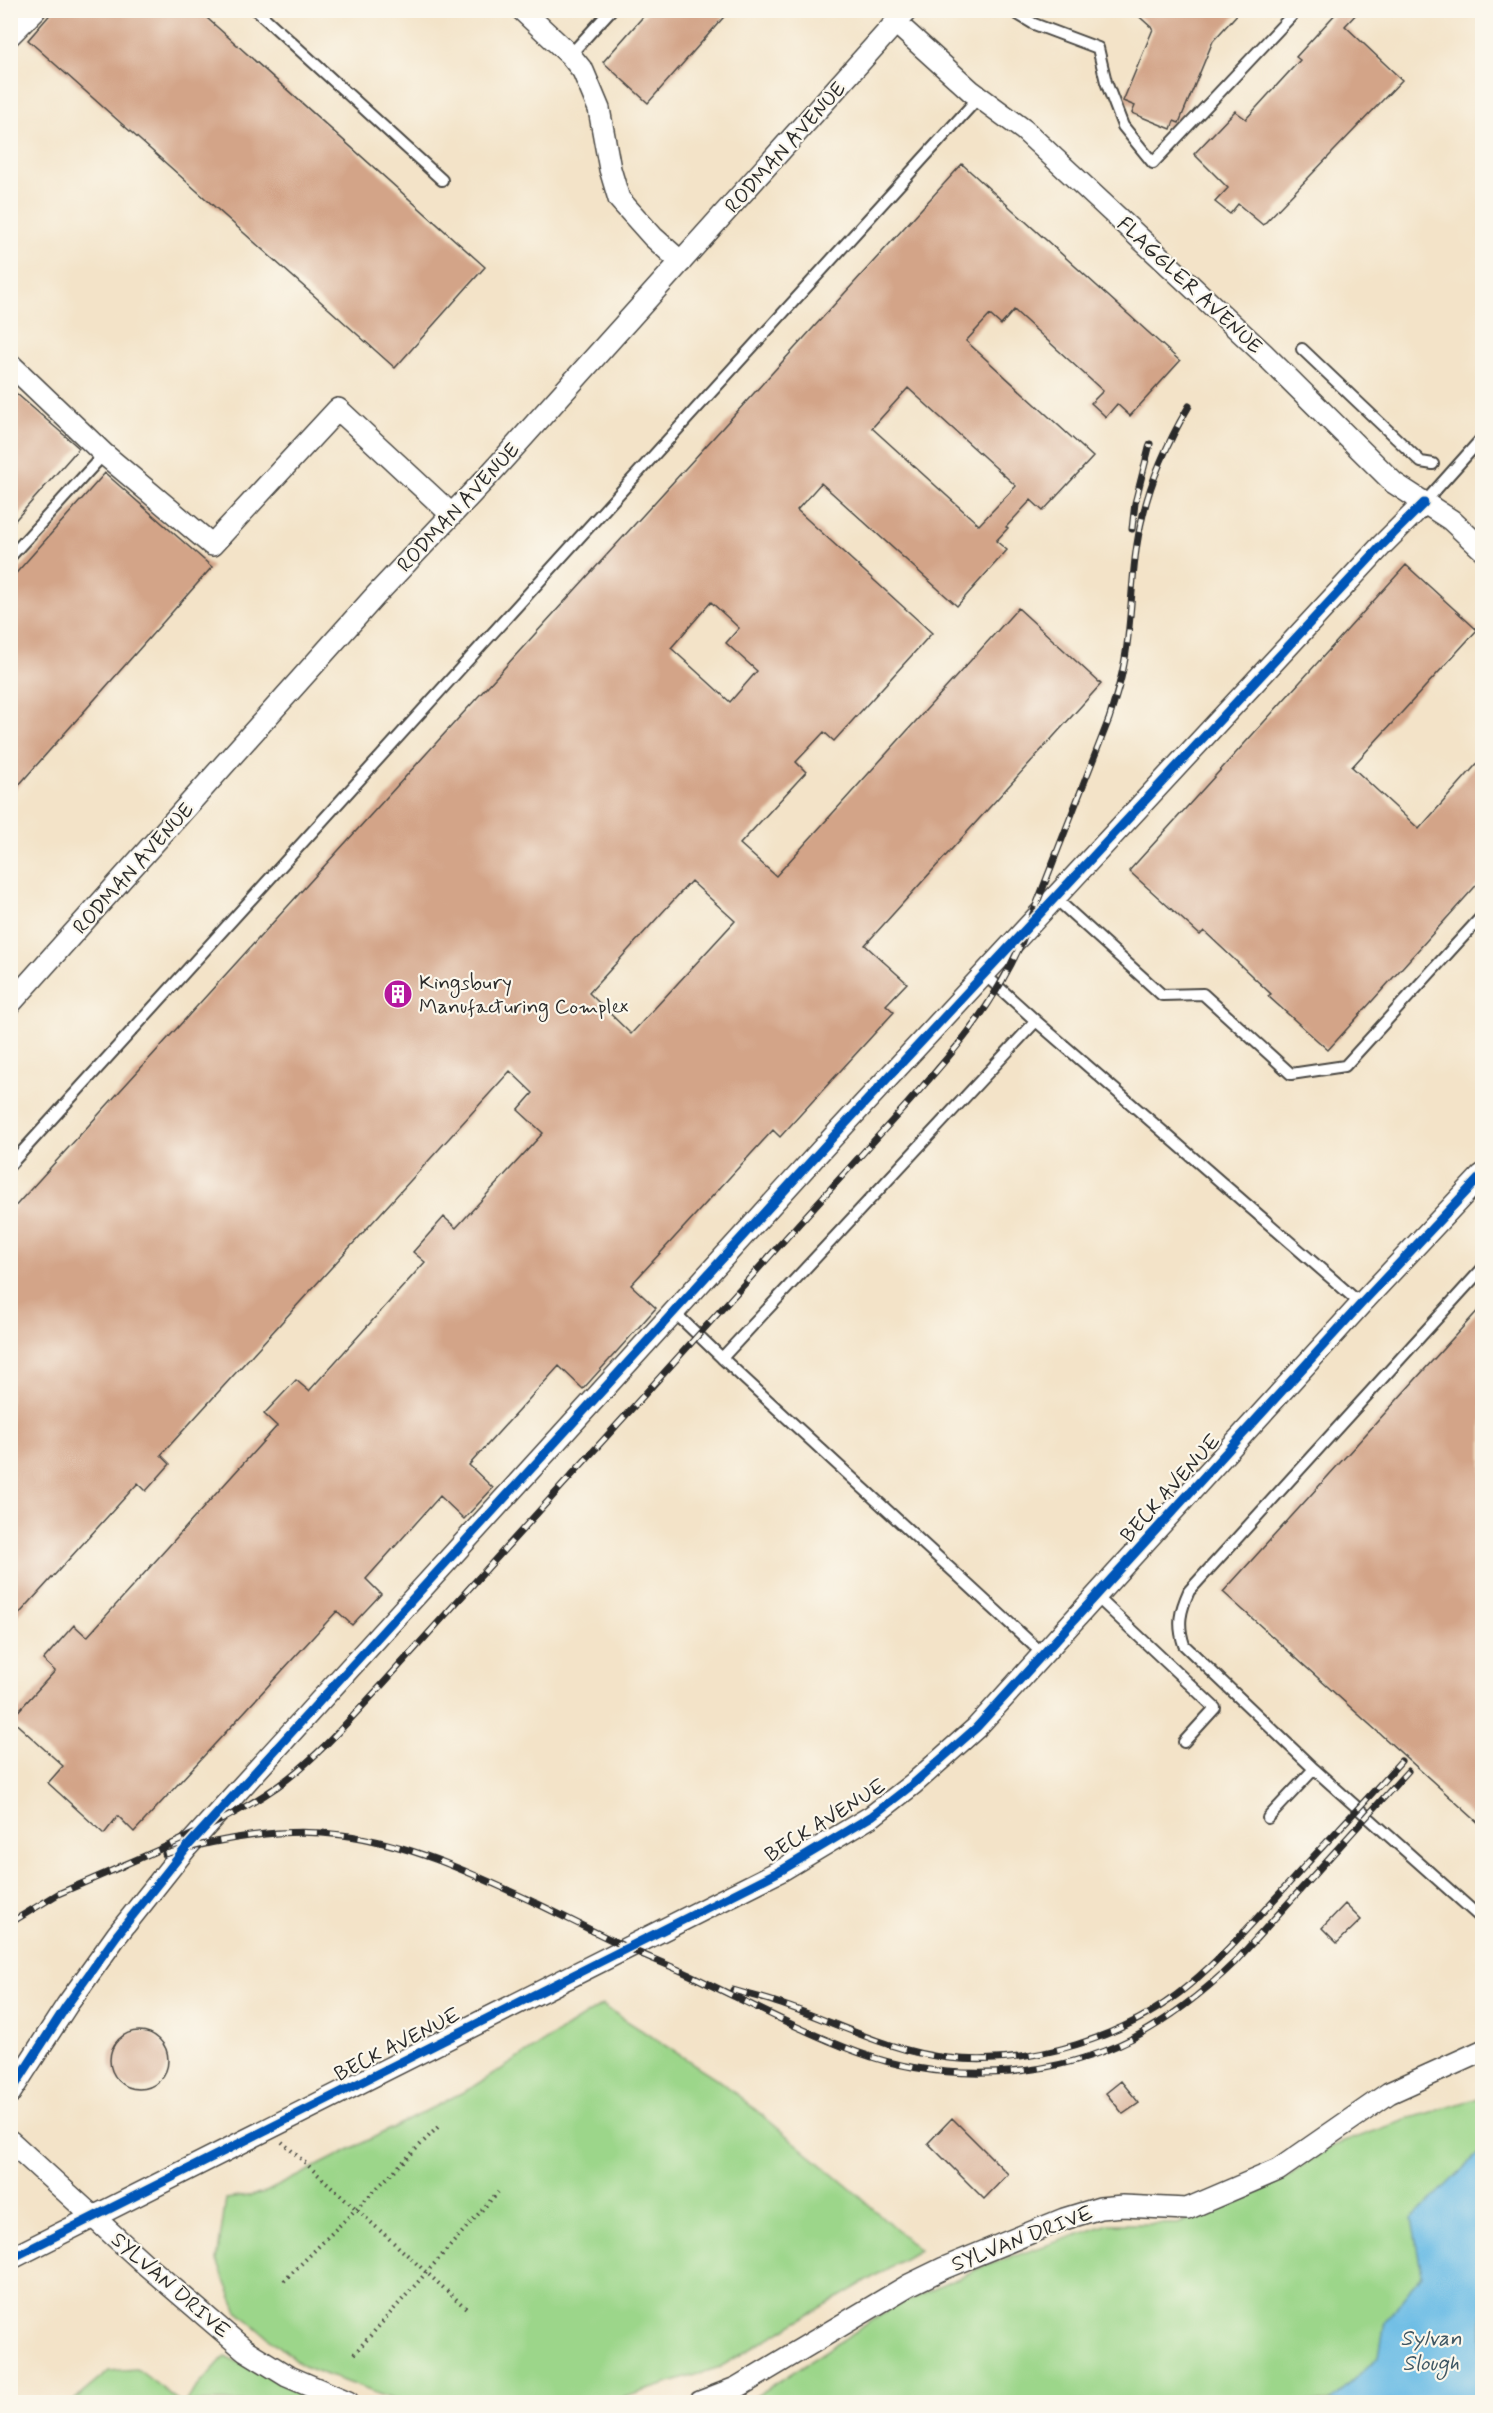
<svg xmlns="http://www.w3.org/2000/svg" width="1493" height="2413" viewBox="0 0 1493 2413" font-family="Mynerve,sans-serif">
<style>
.green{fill:#9cd68a;stroke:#64805a;stroke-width:1.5}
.water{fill:#6abce5;stroke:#4a7488;stroke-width:1.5}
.building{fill:#d3a488;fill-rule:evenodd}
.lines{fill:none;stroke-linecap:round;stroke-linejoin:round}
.lane-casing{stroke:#494743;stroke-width:14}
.street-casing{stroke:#494743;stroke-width:24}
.path{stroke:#494743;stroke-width:4;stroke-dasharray:1.5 4.5;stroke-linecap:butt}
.lane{stroke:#fff;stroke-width:10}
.street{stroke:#fff;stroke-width:21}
.rail-casing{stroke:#2b2b2b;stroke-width:7}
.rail{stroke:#fbf7ec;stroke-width:4.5;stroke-dasharray:14;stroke-linecap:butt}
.cycleway-casing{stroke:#fbf7ec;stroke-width:13}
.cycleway{stroke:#0057b8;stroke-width:9}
.labels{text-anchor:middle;stroke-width:4.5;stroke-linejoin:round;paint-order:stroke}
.street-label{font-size:21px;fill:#2b2b2b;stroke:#fbf7ec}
.poi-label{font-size:21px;fill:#2b2b2b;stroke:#fbf7ec;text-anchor:start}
.water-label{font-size:22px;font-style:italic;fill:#3e5663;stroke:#fbf7ec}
</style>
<rect width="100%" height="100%" fill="#fbf7ec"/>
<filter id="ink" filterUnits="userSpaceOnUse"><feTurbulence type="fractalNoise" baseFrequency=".0167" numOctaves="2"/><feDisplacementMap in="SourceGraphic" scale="12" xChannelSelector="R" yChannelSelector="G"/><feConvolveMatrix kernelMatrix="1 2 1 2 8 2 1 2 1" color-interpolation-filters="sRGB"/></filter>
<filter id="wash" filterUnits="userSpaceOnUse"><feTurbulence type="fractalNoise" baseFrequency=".008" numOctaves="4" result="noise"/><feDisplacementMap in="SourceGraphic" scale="24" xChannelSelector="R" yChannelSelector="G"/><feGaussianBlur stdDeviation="1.35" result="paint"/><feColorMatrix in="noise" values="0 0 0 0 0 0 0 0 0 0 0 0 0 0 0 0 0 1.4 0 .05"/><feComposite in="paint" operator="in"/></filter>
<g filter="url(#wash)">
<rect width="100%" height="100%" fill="#f3e3c8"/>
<path class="green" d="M 602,2005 L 722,2082 L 857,2194 L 919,2250 L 720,2367 L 610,2402 L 400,2402 L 303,2366 L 238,2312 L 217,2261 L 226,2199 L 262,2194 L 475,2086 Z
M 1482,2097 L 1482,2351 L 1417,2402 L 747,2402 L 890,2309 L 982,2267 L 1109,2224 L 1178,2224 L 1284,2179 L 1330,2147 L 1411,2118 Z
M 225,2356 L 322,2402 L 184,2402 Z
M 137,2369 L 180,2402 L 72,2402 L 109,2371 Z"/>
<path class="water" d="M 1481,2151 L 1482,2154 L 1482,2246 L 1478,2252 L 1482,2271 L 1482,2402 L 1329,2402 L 1379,2356 L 1385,2321 L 1422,2275 L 1412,2219 Z"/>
<g id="blocks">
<path class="building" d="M 54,10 L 198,10 L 485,267 L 395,368 L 28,40 Z
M 649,10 L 730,10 L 648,103 L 603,62 Z
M 1132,10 L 1241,10 L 1213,41 L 1179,123 L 1174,121 L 1171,129 L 1132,113 L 1135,106 L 1123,101 L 1153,29 Z
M 1339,10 L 1360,10 L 1345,26 L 1402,80 L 1263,225 L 1238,204 L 1230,214 L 1215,202 L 1228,188 L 1194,154 L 1235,111 L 1246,119 L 1300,60 L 1296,57 Z
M 962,164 L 1180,361 L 1130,416 L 1117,404 L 1106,417 L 1091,403 L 1103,391 L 1014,310 L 1001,325 L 990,315 L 966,341 L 1093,457 L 1043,511 L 1031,500 L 1006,527 L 1008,528 L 996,541 L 1007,550 L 957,606 L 821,483 L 797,510 L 932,633 L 834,741 L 824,732 L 796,762 L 806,772 L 740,844 L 776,876 L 1018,608 L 1101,684 L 865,945 L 907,983 L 886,1005 L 894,1012 L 780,1137 L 773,1130 L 631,1285 L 656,1308 L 583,1389 L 559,1366 L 469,1465 L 493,1488 L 464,1519 L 440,1496 L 366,1579 L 381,1594 L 352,1625 L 337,1611 L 134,1832 L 118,1816 L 104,1834 L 48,1783 L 63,1766 L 11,1719 L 55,1671 L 43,1660 L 74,1625 L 87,1637 L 277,1426 L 264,1414 L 296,1380 L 309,1391 L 425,1262 L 413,1252 L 444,1217 L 456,1228 L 543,1133 L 518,1110 L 533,1093 L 510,1071 L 161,1455 L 170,1464 L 146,1491 L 138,1483 L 10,1624 L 10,1212 ZM 908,388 L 1016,486 L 979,525 L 872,428 ZM 711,602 L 739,628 L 726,643 L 757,671 L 730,702 L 671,648 ZM 691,881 L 735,921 L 631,1034 L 589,993 Z
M 10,388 L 79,448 L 10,526 Z
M 105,473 L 212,567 L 10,795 L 10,580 Z
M 1406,565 L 1477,630 L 1352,767 L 1419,829 L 1482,758 L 1482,879 L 1328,1050 L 1268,996 L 1271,994 L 1204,931 L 1200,935 L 1129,871 Z
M 1482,1306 L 1482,1826 L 1223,1592 Z
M 1345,1904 L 1361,1920 L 1337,1943 L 1322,1928 Z
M110 2060a29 29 0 1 1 58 0a29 29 0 1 1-58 0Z
M 1121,2081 L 1139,2103 L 1123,2114 L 1106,2093 Z
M 952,2118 L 1008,2174 L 984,2199 L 928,2143 Z"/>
</g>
</g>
<g filter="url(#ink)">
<use href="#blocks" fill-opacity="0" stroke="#494743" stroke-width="1.5"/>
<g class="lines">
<g class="lane-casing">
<path id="lane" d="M 256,10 L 442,180
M 1011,10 L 1034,24 L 1098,48 L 1106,82 L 1123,126 L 1153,163 L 1297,10
M 570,55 L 611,10
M 1302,349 L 1421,462 L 1433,464
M 1424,503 L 1482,438
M 10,557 L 104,454
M 1054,897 L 1162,995 L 1203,994 L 1291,1074 L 1345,1066 L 1482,916
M 984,974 L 1036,1021
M 10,1165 L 979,97
M 673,1311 L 722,1358
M 1096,1596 L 1215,1708 L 1184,1742
M 1043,1654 L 722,1358 L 1036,1021 L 1361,1304
M 1314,1769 L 1482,1919
M 1268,1818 L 1314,1769 L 1184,1645 C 1177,1624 1180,1611 1189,1591 L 1482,1269"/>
</g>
<g class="street-casing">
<path id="street" d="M 522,10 L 570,55 L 583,71 L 599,109 L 610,169 L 619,199 L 653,237 L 681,262
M 896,23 L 971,91 L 1024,130 L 1264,354 L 1394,483 L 1451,520 L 1482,549
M 10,35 L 35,10
M 10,364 L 104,454 L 212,545 L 338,409 L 451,514
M 10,1004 L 376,595 L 490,474 L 907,10
M 10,2093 L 67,2005 L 117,1935 L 186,1848 L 833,1137 L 1382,545 L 1424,503
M 10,2141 L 145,2264 L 245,2350 L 287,2376 L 348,2402
M 10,2259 L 782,1870 L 872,1816 L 913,1784 L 976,1728 L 1361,1304 L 1482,1175
M 700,2402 L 736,2388 L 909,2285 L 944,2268 L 1064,2219 L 1100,2208 L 1123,2206 L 1187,2209 L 1278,2170 L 1389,2093 L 1482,2051"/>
</g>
<path class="path" d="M 282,2142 L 467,2309
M 284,2281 L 438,2127
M 354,2354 L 498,2192"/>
<use href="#lane" class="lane"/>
<use href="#street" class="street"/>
<g class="rail-casing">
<path id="rail" d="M 1132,529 L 1135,503 L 1150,444
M 165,1854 C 223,1838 283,1827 342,1835 C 412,1844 475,1875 538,1904 C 567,1918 596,1933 626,1947 C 647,1957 669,1965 690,1975 C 745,2001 800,2031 857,2052 C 944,2084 1051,2080 1133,2038 C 1171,2018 1204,1992 1235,1962 L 1408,1771
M 119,1867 C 173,1844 229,1820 278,1786 C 316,1759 348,1721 380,1687 L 900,1112 C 950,1056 989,1014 1021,944 L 1109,719 C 1116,697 1123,675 1126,652 C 1133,607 1131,560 1143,515 C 1152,477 1169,440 1189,406
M 10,1923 L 58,1894 L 125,1865
M 733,1990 C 749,1995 765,1998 781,2004 C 838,2023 887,2051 948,2058 C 1031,2067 1126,2038 1189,1985 C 1226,1954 1258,1917 1291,1881 C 1327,1841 1365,1802 1401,1761"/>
</g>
<use href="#rail" class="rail"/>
<g class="cycleway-casing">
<path id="cycleway" d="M 10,2093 L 67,2005 L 117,1935 L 186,1848 L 833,1137 L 1382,545 L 1424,503
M 10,2259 L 782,1870 L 872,1816 L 913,1784 L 976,1728 L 1361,1304 L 1482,1175"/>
</g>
<use href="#cycleway" class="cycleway"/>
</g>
</g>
<defs>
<g id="building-disc" transform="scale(1.5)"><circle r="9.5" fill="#b5179e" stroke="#fbf7ec"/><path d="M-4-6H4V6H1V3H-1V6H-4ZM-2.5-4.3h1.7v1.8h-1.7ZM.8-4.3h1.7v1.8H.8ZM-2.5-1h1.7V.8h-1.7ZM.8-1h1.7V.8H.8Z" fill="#fff"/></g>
</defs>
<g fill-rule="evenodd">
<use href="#building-disc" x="398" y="994"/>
</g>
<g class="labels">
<g class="street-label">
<text transform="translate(785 147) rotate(-48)" y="7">RODMAN AVENUE</text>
<text transform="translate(1190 285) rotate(43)" y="7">FLAGGLER AVENUE</text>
<text transform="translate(458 507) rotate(-47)" y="7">RODMAN AVENUE</text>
<text transform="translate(133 868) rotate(-48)" y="7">RODMAN AVENUE</text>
<text transform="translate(1170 1488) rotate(-48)" y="7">BECK AVENUE</text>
<text transform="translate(825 1820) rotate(-32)" y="7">BECK AVENUE</text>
<text transform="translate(397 2044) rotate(-27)" y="7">BECK AVENUE</text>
<text transform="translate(1022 2238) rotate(-21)" y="7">SYLVAN DRIVE</text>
<text transform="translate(171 2285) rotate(41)" y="7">SYLVAN DRIVE</text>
</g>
<g class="poi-label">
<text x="419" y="989">Kingsbury<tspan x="419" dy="24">Manufacturing Complex</tspan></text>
</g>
<g class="water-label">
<text x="1431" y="2345">Sylvan<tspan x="1431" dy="25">Slough</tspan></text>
</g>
</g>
<rect width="1493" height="2413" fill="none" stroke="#fbf7ec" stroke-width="36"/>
</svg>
